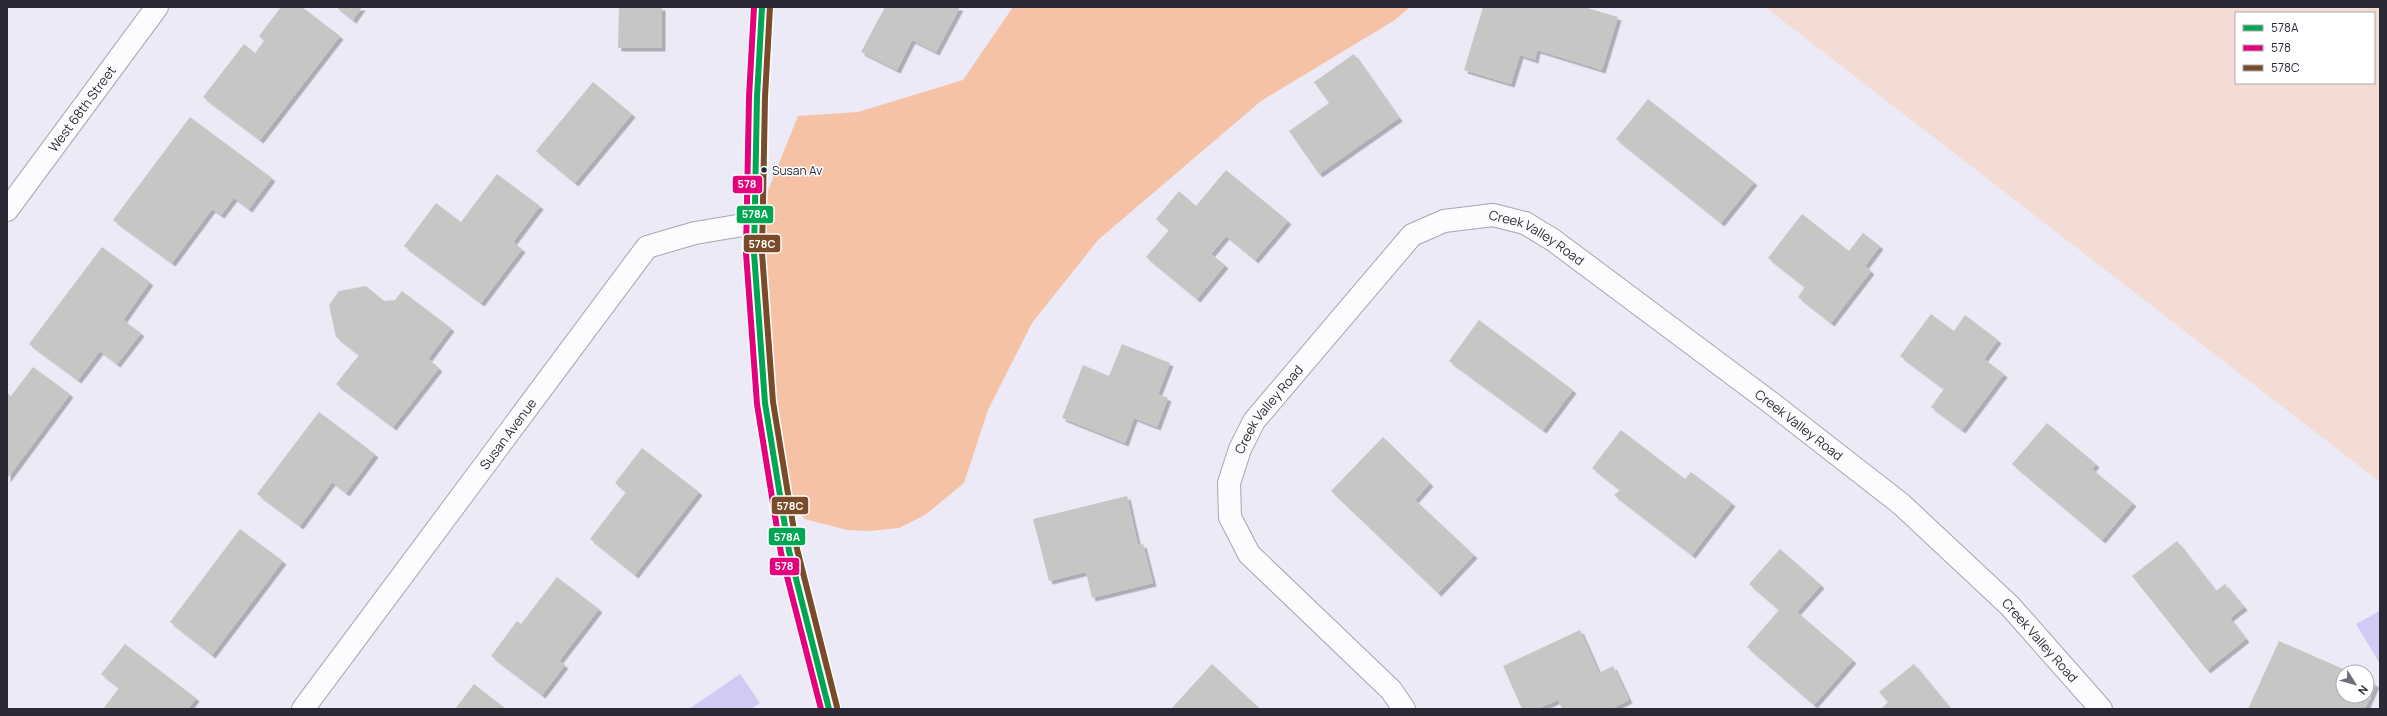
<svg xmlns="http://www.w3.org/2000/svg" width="2387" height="716" viewBox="0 0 2387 716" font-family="Manrope,sans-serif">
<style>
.green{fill:#f3dcd3;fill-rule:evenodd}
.forest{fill:#f5c2a5}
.water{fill:#d2c9f5}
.building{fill:#c7c6c5;filter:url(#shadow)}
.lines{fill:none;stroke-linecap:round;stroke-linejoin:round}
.street-casing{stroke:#a7a5b0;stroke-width:24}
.secondary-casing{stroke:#a7a5b0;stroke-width:24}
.street{stroke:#fcfcfe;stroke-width:22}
.secondary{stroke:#fcfcfe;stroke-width:22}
.bus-1-casing{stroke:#fff;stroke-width:9}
.bus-2-casing{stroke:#fff;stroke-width:9}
.bus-3-casing{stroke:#fff;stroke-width:9}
.bus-1{stroke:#00a651;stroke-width:6}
.bus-2{stroke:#e5007d;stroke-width:6}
.bus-3{stroke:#7a4b2a;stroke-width:6}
.bus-dot{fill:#2b2936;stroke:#fff;stroke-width:1.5}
.labels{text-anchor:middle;stroke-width:3;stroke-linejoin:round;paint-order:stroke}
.bus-label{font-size:12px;fill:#2b2936;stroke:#fff;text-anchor:start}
.street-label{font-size:13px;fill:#2b2936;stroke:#fff}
.line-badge{stroke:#fff;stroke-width:1.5}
.badge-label{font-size:11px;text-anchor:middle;font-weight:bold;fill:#fff}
</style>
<defs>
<filter id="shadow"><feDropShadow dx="3.5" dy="3.5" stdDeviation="0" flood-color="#0004"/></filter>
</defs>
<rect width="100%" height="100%" fill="#eceaf6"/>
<path class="green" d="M 1765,7 L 2380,7 L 2380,482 ZM 2236,13 L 2374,13 L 2374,83 L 2236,83 Z"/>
<path class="forest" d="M 1013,7 L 1410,7 L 1395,20 L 1261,101 L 1098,240 L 1032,323 L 988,410 L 964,483 L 925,515 L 899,528 L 869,531 L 847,530 L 805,519 L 779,492 L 755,223 L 798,116 L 858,112 L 963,80 Z"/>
<path class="water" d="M 2380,611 L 2380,664 L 2356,624 Z
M 740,674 L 760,703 L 751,709 L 689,709 Z"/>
<path class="building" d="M 281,7 L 302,7 L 340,36 L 260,140 L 203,97 L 244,44 L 255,53 L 264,41 L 259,36 Z
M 336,7 L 362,7 L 353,20 Z
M 619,7 L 662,7 L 662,48 L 618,48 Z
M 885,7 L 960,7 L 936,52 L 912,40 L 897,70 L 861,52 Z
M 1483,7 L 1584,7 L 1618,17 L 1602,70 L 1537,50 L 1535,60 L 1520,55 L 1511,84 L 1464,70 Z
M 1354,54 L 1399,118 L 1319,174 L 1289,131 L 1329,103 L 1314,82 Z
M 593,82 L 632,114 L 575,183 L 536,151 Z
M 1648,99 L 1754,182 L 1721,223 L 1616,139 Z
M 190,117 L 272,178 L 249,209 L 234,198 L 221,215 L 212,209 L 172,263 L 113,220 Z
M 1226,170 L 1288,221 L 1255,260 L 1226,236 L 1211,254 L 1225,265 L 1197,299 L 1146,257 L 1169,230 L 1156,219 L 1179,191 L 1196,206 Z
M 497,174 L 540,206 L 513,242 L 522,249 L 481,303 L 404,246 L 436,203 L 461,222 Z
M 1802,214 L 1849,251 L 1863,233 L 1880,246 L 1865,266 L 1871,271 L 1831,323 L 1798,297 L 1805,287 L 1768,258 Z
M 102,247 L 150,282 L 123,320 L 141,333 L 117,364 L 100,351 L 78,380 L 29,344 Z
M 366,286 L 384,301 L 395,300 L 402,291 L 451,328 L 428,359 L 439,368 L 393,427 L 336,384 L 359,355 L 336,337 L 329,305 L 339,291 Z
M 1931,314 L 1954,331 L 1965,315 L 1998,340 L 1984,359 L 2004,374 L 1962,430 L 1931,407 L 1944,389 L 1900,356 Z
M 1479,320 L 1573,390 L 1543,430 L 1449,361 Z
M 1122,344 L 1170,363 L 1158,394 L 1168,398 L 1157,427 L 1134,418 L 1125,443 L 1062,418 L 1083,365 L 1109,376 Z
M 33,367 L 70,394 L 7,479 L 7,393 L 11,396 Z
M 319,412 L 375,454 L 346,493 L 332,482 L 300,526 L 257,494 Z
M 2047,423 L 2096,464 L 2092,469 L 2133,503 L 2102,540 L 2012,464 Z
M 1621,430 L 1685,479 L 1691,472 L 1732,503 L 1692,555 L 1614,495 L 1620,490 L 1592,468 Z
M 1383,437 L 1430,483 L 1415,500 L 1474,555 L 1438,593 L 1331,491 Z
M 642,448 L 699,492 L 635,575 L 590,539 L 626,492 L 615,483 Z
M 1127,496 L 1138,545 L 1143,544 L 1153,583 L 1092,598 L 1086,572 L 1049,581 L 1033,519 Z
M 240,529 L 283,561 L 212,655 L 170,622 Z
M 2177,541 L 2216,591 L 2225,584 L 2244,607 L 2230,618 L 2246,639 L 2207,670 L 2132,576 Z
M 1780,549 L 1821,585 L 1797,612 L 1853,660 L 1814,705 L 1747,647 L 1779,610 L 1749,584 Z
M 557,577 L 599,609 L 559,661 L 565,665 L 542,695 L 491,656 L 517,621 L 521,624 Z
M 1580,630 L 1599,673 L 1613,666 L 1629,700 L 1611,709 L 1562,709 L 1558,700 L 1537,709 L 1522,709 L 1503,666 Z
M 2279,641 L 2350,672 L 2343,672 L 2343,696 L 2367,696 L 2367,680 L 2376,684 L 2365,709 L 2248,709 Z
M 125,644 L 196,698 L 188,709 L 103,709 L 119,688 L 101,674 Z
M 1212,664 L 1260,709 L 1171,709 Z
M 1914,664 L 1951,709 L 1881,709 L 1888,702 L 1879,692 Z
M 474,684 L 506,709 L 455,709 Z"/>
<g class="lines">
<g class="street-casing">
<g id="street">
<path id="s1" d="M 7,210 L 157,7"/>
<path id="s2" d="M 303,709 L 647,247 L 695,233 L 755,223"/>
<path id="s3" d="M 1404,709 L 1391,690 L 1249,554 L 1230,517 L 1229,483 L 1240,449 L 1254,421 L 1412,235 L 1444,221 L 1493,215 L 1525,223 L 1553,240 L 1770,402 L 1901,504 L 2010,606 L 2101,709"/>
</g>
</g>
<g class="secondary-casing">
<path id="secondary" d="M 762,7 L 757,97 L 754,253 L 765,403 L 789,551 L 829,709"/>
</g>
<use href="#street" class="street"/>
<use href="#secondary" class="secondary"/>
<g class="bus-1-casing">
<path id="bus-1" d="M 762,7 L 757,97 L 754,253 L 765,403 L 789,551 L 829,709"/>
</g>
<g class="bus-2-casing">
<path id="bus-2" d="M 754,7 L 749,97 L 746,253 L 757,404 L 781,553 L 821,709"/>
</g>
<g class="bus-3-casing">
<path id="bus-3" d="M 770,7 L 765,97 L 762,253 L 773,402 L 797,549 L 837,707"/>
</g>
<use href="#bus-1" class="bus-1"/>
<use href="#bus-2" class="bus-2"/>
<use href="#bus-3" class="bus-3"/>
</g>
<circle class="bus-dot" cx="764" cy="170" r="3.5"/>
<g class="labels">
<g class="bus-label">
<text x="772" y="175">Susan Av</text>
</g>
<g class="street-label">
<text dy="5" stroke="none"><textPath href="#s1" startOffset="126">West 68th Street</textPath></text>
<text dy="5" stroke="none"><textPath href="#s3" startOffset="740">Creek Valley Road</textPath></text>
<text dy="5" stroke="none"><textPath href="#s3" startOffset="380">Creek Valley Road</textPath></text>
<text dy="5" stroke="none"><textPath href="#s3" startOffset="1064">Creek Valley Road</textPath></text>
<text dy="5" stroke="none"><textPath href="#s2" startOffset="343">Susan Avenue</textPath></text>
<text dy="5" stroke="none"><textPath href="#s3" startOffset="1388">Creek Valley Road</textPath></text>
</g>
</g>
<g class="line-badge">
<rect x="732" y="175" width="31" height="19" rx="4" fill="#e5007d"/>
<rect x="736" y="205" width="38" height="19" rx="4" fill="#00a651"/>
<rect x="743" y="234" width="38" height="19" rx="4" fill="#7a4b2a"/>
<rect x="771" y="496" width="38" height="19" rx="4" fill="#7a4b2a"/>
<rect x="768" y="527" width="38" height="19" rx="4" fill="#00a651"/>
<rect x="769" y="557" width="31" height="19" rx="4" fill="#e5007d"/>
</g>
<g class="badge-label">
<text x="747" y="188">578</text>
<text x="755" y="218">578A</text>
<text x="762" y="248">578C</text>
<text x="790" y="510">578C</text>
<text x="787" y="541">578A</text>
<text x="784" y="570">578</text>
</g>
<rect width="2387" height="716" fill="none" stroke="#2b2936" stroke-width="16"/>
<rect x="2235" y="12" width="140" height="72" fill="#ffffff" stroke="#aaa9af"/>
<rect x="2243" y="25" width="20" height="6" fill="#00a651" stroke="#aaa9af"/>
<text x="2271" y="32" font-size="12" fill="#2b2936">578A</text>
<rect x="2243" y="45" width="20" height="6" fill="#e5007d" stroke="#aaa9af"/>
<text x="2271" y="52" font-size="12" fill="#2b2936">578</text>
<rect x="2243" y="65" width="20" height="6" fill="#7a4b2a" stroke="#aaa9af"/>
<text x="2271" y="72" font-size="12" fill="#2b2936">578C</text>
<g transform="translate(2355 684) rotate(127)"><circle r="19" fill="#ffffff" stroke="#aaa9af"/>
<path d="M0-3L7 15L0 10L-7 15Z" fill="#6f6d79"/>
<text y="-6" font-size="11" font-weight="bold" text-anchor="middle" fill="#2b2936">N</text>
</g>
</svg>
